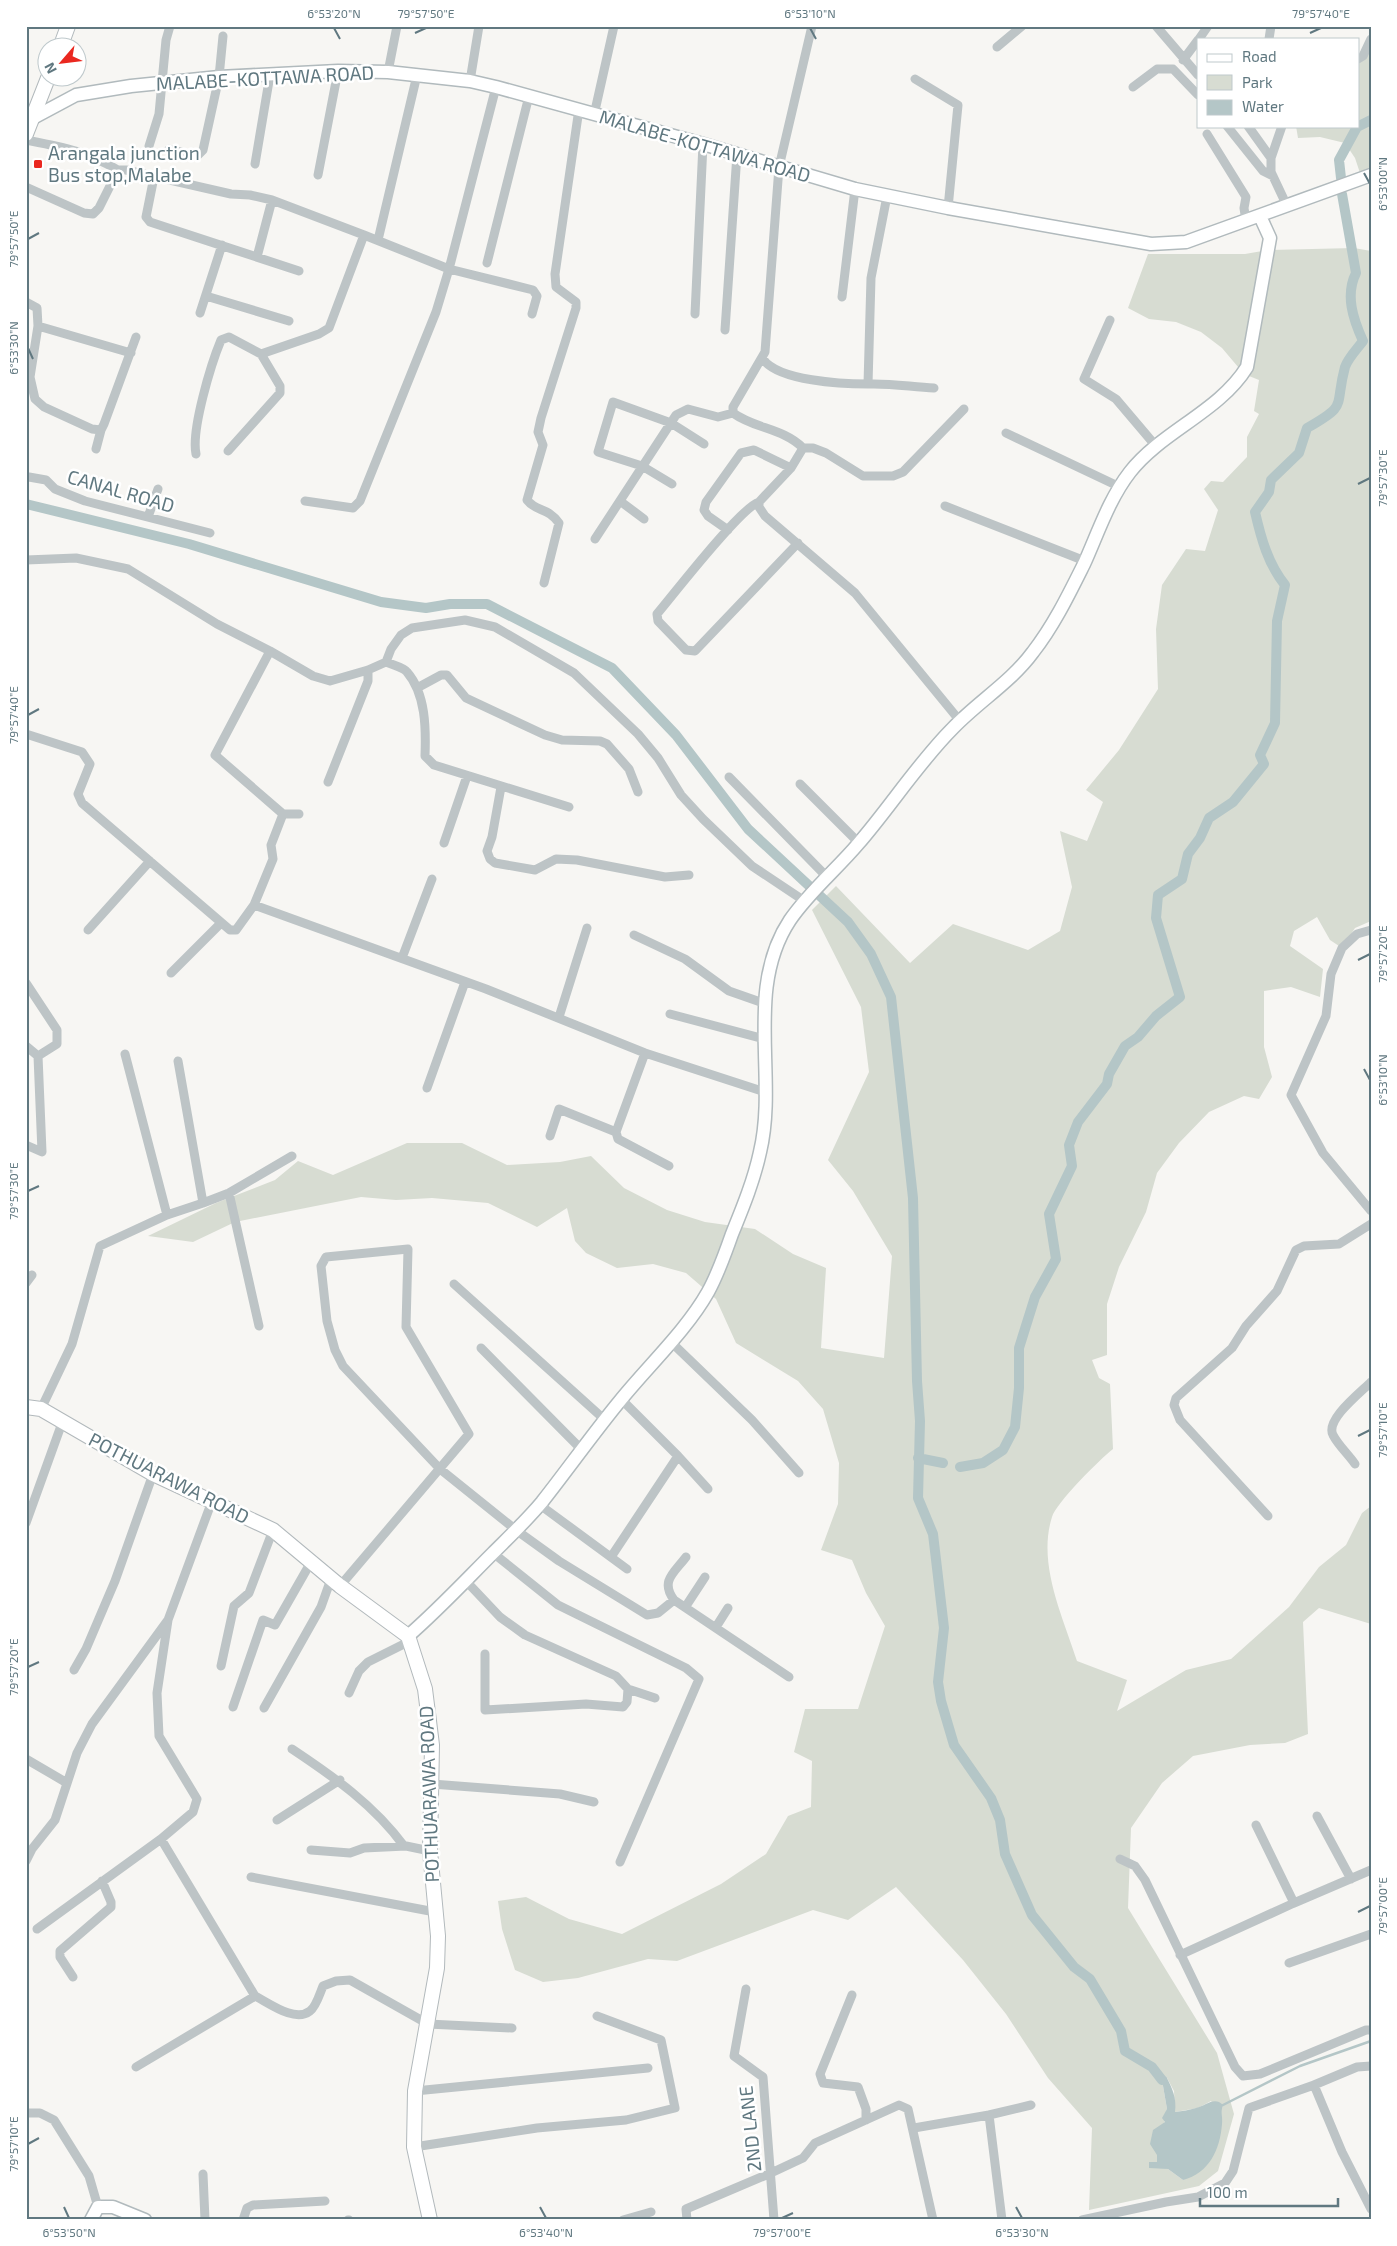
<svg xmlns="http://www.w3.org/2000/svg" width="1397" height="2246" viewBox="0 0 1397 2246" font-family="'Exo 2',sans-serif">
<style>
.green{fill:#d7dcd2;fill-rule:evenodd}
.water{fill:#b4c6c7}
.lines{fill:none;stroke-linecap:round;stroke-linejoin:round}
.stream{stroke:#b4c6c7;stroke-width:2.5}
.canal{stroke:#b4c6c7;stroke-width:10}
.secondary-casing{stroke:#b1babd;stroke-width:15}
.primary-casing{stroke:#b2b9bc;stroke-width:16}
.street{stroke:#bdc4c6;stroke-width:9}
.secondary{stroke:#fff;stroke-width:12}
.primary{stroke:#fff;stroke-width:14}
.ticks{fill:none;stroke:#607880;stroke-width:2}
.poi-dot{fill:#ea2820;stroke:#fff;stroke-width:2}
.labels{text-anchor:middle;stroke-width:5;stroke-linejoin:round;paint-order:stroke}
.street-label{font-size:19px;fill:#607880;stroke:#fff}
.poi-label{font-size:19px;fill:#607880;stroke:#fff;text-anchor:start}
.neatline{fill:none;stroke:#607880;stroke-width:2}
.ticks-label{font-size:12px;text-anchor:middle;fill:#607880}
</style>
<rect width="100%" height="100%" fill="#f7f6f3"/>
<path class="green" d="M 1371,50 L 1371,169 L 1360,173 L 1355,158 L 1345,143 L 1320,137 L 1298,138 L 1296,126 L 1358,126 L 1358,64 L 1366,51 Z
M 1354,248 L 1371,251 L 1371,921 L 1355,928 L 1342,948 L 1330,940 L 1317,917 L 1294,931 L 1290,946 L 1323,969 L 1320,997 L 1291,987 L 1264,991 L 1264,1047 L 1272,1077 L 1259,1099 L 1244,1096 L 1209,1112 L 1179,1143 L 1157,1173 L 1146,1212 L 1119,1267 L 1107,1304 L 1107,1355 L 1092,1360 L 1099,1378 L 1110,1384 L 1113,1449 C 1100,1459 1056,1503 1052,1517 C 1037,1564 1063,1617 1077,1661 L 1127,1680 L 1117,1711 L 1186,1670 L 1231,1659 L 1289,1607 L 1319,1567 L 1346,1545 L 1362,1513 L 1371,1506 L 1371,1624 L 1319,1608 L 1303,1622 L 1308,1734 L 1285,1743 L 1250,1745 L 1193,1756 L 1162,1783 L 1131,1828 L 1128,1908 L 1217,2053 L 1234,2114 L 1218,2171 L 1199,2186 L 1089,2210 L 1092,2128 L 1048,2078 L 1006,2014 L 963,1960 L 896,1887 L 848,1920 L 813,1910 L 677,1961 L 648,1959 L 578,1978 L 543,1982 L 515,1970 L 502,1929 L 498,1901 L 526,1897 L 569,1919 L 622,1934 L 721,1884 L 766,1854 L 788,1816 L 811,1807 L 812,1761 L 794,1752 L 805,1709 L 858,1709 L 885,1626 L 866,1593 L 852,1560 L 821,1550 L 838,1504 L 839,1463 L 823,1409 L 798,1381 L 736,1343 L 716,1299 L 686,1273 L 653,1264 L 617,1268 L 586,1253 L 575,1241 L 567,1208 L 537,1227 L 488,1203 L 432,1198 L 396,1200 L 361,1197 L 235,1222 L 193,1242 L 148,1236 L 216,1203 L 275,1180 L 298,1161 L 333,1175 L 407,1143 L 462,1143 L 507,1165 L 560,1162 L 591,1156 L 624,1188 L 667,1210 L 705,1222 L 755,1229 L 793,1254 L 826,1268 L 821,1348 L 884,1358 L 892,1256 L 853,1191 L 828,1160 L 869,1072 L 861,1007 L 812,910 L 836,886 L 910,963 L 953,924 L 1028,950 L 1060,931 L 1072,887 L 1060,831 L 1087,841 L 1103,802 L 1086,790 L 1119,750 L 1158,689 L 1156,629 L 1162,585 L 1186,549 L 1205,551 L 1218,510 L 1204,489 L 1211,481 L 1223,482 L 1247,457 L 1247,437 L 1259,414 L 1254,411 L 1259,380 L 1244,374 L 1222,348 L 1201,332 L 1176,322 L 1149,319 L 1128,308 L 1148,254 L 1245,254 L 1268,250 ZM 1166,2076 L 1174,2091 L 1175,2112 L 1198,2108 L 1211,2101 L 1220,2113 L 1222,2122 L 1183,2180 L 1168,2169 L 1149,2162 L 1157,2162 L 1167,2109 L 1162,2080 Z"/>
<path class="water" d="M 1166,2076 C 1172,2088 1177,2098 1175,2112 C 1182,2111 1190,2110 1196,2108 C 1206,2106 1214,2096 1223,2105 C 1220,2113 1223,2116 1222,2124 C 1220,2150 1209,2173 1183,2180 L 1168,2169 L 1149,2168 L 1149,2162 L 1157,2162 L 1157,2155 L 1150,2144 L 1153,2130 L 1165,2122 L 1162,2118 L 1167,2109 L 1162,2080 Z"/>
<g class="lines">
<path class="stream" d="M 1223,2105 L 1300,2066 L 1371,2041"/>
<path class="canal" d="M 1341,178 L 1339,160 L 1357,127 L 1371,120
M 26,504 L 189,544 L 381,602 L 426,608 L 450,604 L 487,604 L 612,668 L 676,735 L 748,829 L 848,922 L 871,954 L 891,997 L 913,1198 L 917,1381 L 920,1421 L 918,1498 L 933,1534 L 944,1628 L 938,1682 L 941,1701 L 954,1745 L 991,1798 L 1000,1820 L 1005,1854 L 1032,1915 L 1074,1967 L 1090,1979 L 1121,2031 L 1125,2051 L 1152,2067 L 1162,2080
M 918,1458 L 943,1463
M 960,1467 L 983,1463 L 1003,1450 L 1015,1427 L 1019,1388 L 1019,1348 L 1035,1297 L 1056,1259 L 1049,1214 L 1072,1166 L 1069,1145 L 1078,1122 L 1107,1084 L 1109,1074 L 1125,1046 L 1138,1037 L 1156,1016 L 1180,997 L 1156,918 L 1158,895 L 1182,879 L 1188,854 L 1200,838 L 1209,818 L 1233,802 L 1264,764 L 1260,755 L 1275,723 L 1277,621 L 1285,585 C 1268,564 1261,538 1255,512 L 1269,492 L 1271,480 L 1299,453 L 1307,428 C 1349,404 1334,408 1345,367 C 1348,358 1357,349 1363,341 C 1353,319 1345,295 1356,273 L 1342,194"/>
<g class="secondary-casing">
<path id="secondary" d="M 26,114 L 33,118 L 76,95 L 131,86 L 219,77 L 338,71 L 388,72 L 470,81 L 496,87 L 703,144 L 855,189 L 948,208 L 1151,244 L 1186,242 L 1371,175
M 408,1636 C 438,1610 465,1581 493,1553 C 509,1537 527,1520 542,1502 C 568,1469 592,1435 619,1402 C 647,1367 686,1331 708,1292 C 718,1274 725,1254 732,1234 C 743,1207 754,1180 760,1152 C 778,1077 744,989 790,920 C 809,892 837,869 858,844 C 891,806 918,763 953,728 C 979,701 1011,682 1033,652 C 1054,625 1069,594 1084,564 C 1098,533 1109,499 1130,472 C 1162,431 1219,412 1247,367 L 1270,238 L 1260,216
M 91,2220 L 98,2207 L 113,2207 L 145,2220"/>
</g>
<g class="primary-casing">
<path id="primary" d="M 60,48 L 68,26
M 26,134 L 48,78
M 26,1407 L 41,1409 L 153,1474 L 273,1530 L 340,1586 L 408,1636 L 425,1689 L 432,1745 L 430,1851 L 438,1936 L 437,1968 L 415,2091 L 414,2147 L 430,2220"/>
</g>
<path class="street" d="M 1156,26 L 1198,75
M 1199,39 L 1208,26
M 1269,39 L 1271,26
M 997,47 L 1022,26
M 1358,59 L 1363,56 L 1371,39
M 1183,60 L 1198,40
M 388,72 L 397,26
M 915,79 L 958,105 L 948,208
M 470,81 L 479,26
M 1133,87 L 1157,69 L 1173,69 L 1198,95
M 594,115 L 614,26
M 1227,126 L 1263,171 L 1273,176
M 1248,126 L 1271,158
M 1282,126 L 1271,158 L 1271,172 L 1287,206
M 1207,134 L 1246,197 L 1244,208 L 1246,221
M 26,140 C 62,147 86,151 118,170
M 149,146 L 159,114 L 166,40 L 170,26
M 169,149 L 197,156 L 203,150 L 219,77 L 223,36
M 255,164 L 270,75
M 318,175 L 338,71
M 154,177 L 146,217 L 150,222 L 299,271
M 26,187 L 84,213 L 93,214 L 99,208 L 118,170 L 126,170 L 231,194 L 250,195 L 272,200 L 364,235 L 329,328 L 319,334 L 261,354 L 229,337 L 221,340 C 211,364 191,430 196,454
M 364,235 L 449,269 L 533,290 L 537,296 L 532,314
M 378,240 L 417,75
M 257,257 L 272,200
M 487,263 L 529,96
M 206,296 L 289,321
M 842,297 L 855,189
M 26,302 L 37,308 L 38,326 L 30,377 L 35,399 L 44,407 L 92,429 L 101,430 L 104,424 L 136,337
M 200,313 L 222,245
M 695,314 L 703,144
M 1110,320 L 1084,379 L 1116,399 L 1155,445
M 38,326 L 131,353
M 725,330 L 737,154
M 763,359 C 778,381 843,384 868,384 C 890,383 912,387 934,388
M 868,384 L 871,278 L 887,196
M 1006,433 L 1120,487
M 803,448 L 813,448 L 826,453 L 863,476 L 893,476 L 903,472 L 964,409
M 96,449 L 101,430
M 228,451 L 280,393 L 280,386 L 261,354
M 26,478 L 29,477 L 46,480 L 55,489 L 85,501 L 210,533
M 672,484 L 642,466 L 598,452 L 613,402 L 671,423 L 704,444
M 305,501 L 353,508 L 360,501 L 436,312 L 449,269 L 496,87
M 620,501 L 644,519
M 759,502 L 759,507 L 765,516 L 855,593 L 960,721
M 945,506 L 1085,561
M 148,517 L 158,489
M 728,530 L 708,516 L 704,510 L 706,502 L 741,453 L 754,450 L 791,468
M 595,539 L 676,415 L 688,409 L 718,417 L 733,413
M 798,543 L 695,651 L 686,650 L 658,621 L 657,614 C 674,594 740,508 759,502 L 791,468 L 803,448 C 783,428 755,429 733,413 L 733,407 L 765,352 L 779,167 L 812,26
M 26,560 L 76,558 L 128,569 L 217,624 L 270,651 L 313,676 L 330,681 L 368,670 L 386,662 L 391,649 L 401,635 L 412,628 L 465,620 L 495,627 L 574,673 L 638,734 L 658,758 L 681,795 L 703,819 L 752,866 L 806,902
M 544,583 L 559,523 C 548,507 536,512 527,500 L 543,445 L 538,432 L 541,418 L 576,308 L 576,302 L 556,287 L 555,274 L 579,109
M 270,651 L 215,755 L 283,814
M 386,662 C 392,665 403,667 407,672 C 426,694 426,729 425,756 L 434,765 L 569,807
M 417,688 L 441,675 L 447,675 L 466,698 L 545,735 L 562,740 L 600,741 L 607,744 L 629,769 L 638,792
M 26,734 L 82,752 L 90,764 L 78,794 L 82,803 L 230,930 L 236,930 L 254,905 L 273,859 L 271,845 L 283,814 L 299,814
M 729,777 L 828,878
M 328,782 L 368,681 L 368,670
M 800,784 L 859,843
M 501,787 L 492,837 L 487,851 L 490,859 L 495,863 L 535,870 L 556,859 L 577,860 L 665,877 L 689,875
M 444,843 L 467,776
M 254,905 L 486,989 L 645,1053 L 765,1092
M 88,930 L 150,861
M 1371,930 L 1357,934 L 1342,948 L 1331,974 L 1326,1016 L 1291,1095 L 1323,1153 L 1371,1211
M 634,935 L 685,959 L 729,991 L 766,1004
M 402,958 L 432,879
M 171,973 L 220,924
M 26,983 L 57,1030 L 57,1044 L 38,1056
M 670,1014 L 764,1039
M 559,1017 L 587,928
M 26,1046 L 38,1056 L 42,1152 L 26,1145
M 645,1053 L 616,1132 L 618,1139 L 669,1166
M 125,1054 L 167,1215
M 427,1088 L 465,982
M 550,1136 L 559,1109 L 616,1132
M 229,1193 L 259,1326
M 203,1203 L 229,1193 L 292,1156
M 26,1283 L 32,1275
M 454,1284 L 605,1420
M 671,1342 L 752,1420 L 799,1473
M 481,1348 L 582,1450
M 41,1409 L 72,1344 L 100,1246 L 167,1215 L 203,1203 L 178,1061
M 678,1456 L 708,1489
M 1355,1464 C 1348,1454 1338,1445 1333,1435 C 1325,1420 1360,1393 1371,1382
M 540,1505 L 627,1569
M 1268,1516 L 1180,1420 L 1174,1405 L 1176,1398 L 1232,1348 L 1246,1326 L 1277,1291 L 1296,1250 L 1304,1246 L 1339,1244 L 1371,1224
M 26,1523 L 62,1423
M 493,1553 L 558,1605 L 686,1668 L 699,1679 L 620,1862
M 611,1557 L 678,1456 L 621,1399
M 466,1581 L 500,1617 L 525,1635 L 616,1676 L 628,1689 L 655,1698
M 340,1586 L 469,1434 L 406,1327 L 408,1249 L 326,1257 L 321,1266 L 327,1321 L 335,1350 L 343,1366 L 440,1469 L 516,1530 L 559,1561 L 647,1615 L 658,1613 L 674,1600 L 789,1677
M 674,1600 C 660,1581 674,1573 686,1557
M 686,1606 L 705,1577
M 716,1627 L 728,1608
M 485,1654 L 485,1710 L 586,1704 L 623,1707 L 627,1702 L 628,1689
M 221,1666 L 234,1606 L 249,1593 L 273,1530
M 74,1670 L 86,1649 L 115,1581 L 153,1474
M 349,1693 L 359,1671 L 368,1662 L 410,1641
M 233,1707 L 263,1620 L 275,1625 L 311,1562
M 264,1708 L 321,1607 L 331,1579
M 292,1749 C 334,1777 374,1805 404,1846
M 26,1759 L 67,1783
M 432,1784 L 560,1794 L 594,1802
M 1317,1816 L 1351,1879
M 277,1820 L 340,1780
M 1256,1825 L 1294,1903 L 1371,1870
M 311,1850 L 350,1853 L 364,1848 L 406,1846 L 430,1851
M 1120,1859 L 1135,1866 L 1145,1880 L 1235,2067 L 1243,2076 L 1260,2074 L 1366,2030 L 1371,2030
M 26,1861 L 32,1849 L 55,1820 L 77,1753 L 92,1724 L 168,1620 L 212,1501
M 251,1877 L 435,1912
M 37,1929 L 161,1839
M 1180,1955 L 1294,1903
M 1289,1963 L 1371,1934
M 73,1977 L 60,1957 L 60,1951 L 111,1907 L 111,1902 L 102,1881
M 746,1989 L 734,2056 L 763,2077 L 774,2220
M 852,1995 L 820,2074 L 823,2083 L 858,2087 L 866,2109 L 866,2120
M 255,1996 C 269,2003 295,2023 310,2011 C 316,2007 320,1993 323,1986 L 336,1981 L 350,1980 L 428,2024 L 512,2028
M 136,2067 L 255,1996 L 161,1839 L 193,1812 L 197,1799 L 159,1736 L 157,1693 L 168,1620
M 1314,2085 L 1342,2152 L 1371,2209
M 415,2091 L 648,2068
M 26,2113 L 40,2113 L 54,2120 L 89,2176 L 98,2207
M 989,2115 L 1031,2105
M 914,2128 L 989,2115 L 1002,2220
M 414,2147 L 537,2128 L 626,2120 L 675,2108 L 661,2040 L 597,2016
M 203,2174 L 205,2220
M 243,2220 L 247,2208 L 253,2205 L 325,2201
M 348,2220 L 349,2220
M 623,2220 L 651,2212
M 687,2220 L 686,2209 L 771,2173 L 803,2158 L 815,2143 L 899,2105 L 908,2109 L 933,2220
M 1082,2220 L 1166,2202 L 1198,2197 L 1225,2183 L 1233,2171 L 1249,2108 L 1314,2085 L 1357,2067 L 1371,2066"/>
<use href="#secondary" class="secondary"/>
<use href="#primary" class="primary"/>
</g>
<path class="ticks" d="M 334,28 L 340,39M 810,28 L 816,39M 415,33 L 426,28M 1310,33 L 1321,28M 1364,173 L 1370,184M 28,239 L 39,233M 28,348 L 33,359M 1358,484 L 1370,478M 28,715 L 39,709M 1358,960 L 1370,954M 1364,1069 L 1370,1080M 28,1191 L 39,1186M 1358,1436 L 1370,1430M 28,1667 L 39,1662M 1358,1912 L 1370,1906M 28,2144 L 39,2138M 64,2207 L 69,2218M 540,2207 L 546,2218M 1016,2207 L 1022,2218M 782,2218 L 793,2213"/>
<rect class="poi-dot" x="33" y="159" width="10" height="10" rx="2.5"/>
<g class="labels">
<g class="street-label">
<text transform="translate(265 78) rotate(-3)" y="7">MALABE-KOTTAWA ROAD</text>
<text transform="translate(705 146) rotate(16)" y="7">MALABE-KOTTAWA ROAD</text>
<text transform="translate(121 491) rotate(16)" y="7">CANAL ROAD</text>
<text transform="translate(169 1478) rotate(27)" y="7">POTHUARAWA ROAD</text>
<text transform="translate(429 1794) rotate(-92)" y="7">POTHUARAWA ROAD</text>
<text transform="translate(750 2129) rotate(-96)" y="7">2ND LANE</text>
</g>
<g class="poi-label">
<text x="48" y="160">Arangala junction<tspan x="48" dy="22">Bus stop,Malabe</tspan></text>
</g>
</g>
<rect width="1397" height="2246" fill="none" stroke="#ffffff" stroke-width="55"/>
<rect x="1197" y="38" width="162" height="90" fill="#ffffff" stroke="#bfc9cc"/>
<rect x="1207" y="54" width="25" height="8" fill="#ffffff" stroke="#bfc9cc"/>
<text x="1242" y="62" font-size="15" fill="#607880">Road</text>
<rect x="1207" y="75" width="25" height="15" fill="#d7dcd2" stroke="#bfc9cc"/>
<text x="1242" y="88" font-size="15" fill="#607880">Park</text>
<rect x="1207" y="100" width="25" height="15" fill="#b4c6c7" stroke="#bfc9cc"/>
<text x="1242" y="112" font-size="15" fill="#607880">Water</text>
<g transform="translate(62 62) rotate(242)"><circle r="24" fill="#ffffff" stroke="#bfc9cc"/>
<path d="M0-4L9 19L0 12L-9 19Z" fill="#ea2820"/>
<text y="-8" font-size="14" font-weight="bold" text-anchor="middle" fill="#607880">N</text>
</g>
<path d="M1200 2198v8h138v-8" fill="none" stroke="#607880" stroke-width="2.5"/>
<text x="1207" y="2198" font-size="15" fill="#607880" stroke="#ffffff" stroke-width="4" paint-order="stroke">100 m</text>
<rect x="28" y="28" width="1342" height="2190" class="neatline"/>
<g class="ticks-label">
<text x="334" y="18">6°53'20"N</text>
<text x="426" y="18">79°57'50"E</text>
<text x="810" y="18">6°53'10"N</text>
<text x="1321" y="18">79°57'40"E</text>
<text transform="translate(1383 184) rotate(-90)" y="4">6°53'00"N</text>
<text transform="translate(14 239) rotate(-90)" y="4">79°57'50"E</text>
<text transform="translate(14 348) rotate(-90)" y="4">6°53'30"N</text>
<text transform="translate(1383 478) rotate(-90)" y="4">79°57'30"E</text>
<text transform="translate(14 715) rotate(-90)" y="4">79°57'40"E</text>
<text transform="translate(1383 954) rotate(-90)" y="4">79°57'20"E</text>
<text transform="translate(1383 1080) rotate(-90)" y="4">6°53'10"N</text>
<text transform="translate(14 1191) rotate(-90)" y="4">79°57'30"E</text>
<text transform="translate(1383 1430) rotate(-90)" y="4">79°57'10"E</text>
<text transform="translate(14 1667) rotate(-90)" y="4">79°57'20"E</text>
<text transform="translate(1383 1906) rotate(-90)" y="4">79°57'00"E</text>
<text transform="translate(14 2144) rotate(-90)" y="4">79°57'10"E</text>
<text x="69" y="2237">6°53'50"N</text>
<text x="546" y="2237">6°53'40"N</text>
<text x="782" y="2237">79°57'00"E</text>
<text x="1022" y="2237">6°53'30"N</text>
</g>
</svg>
